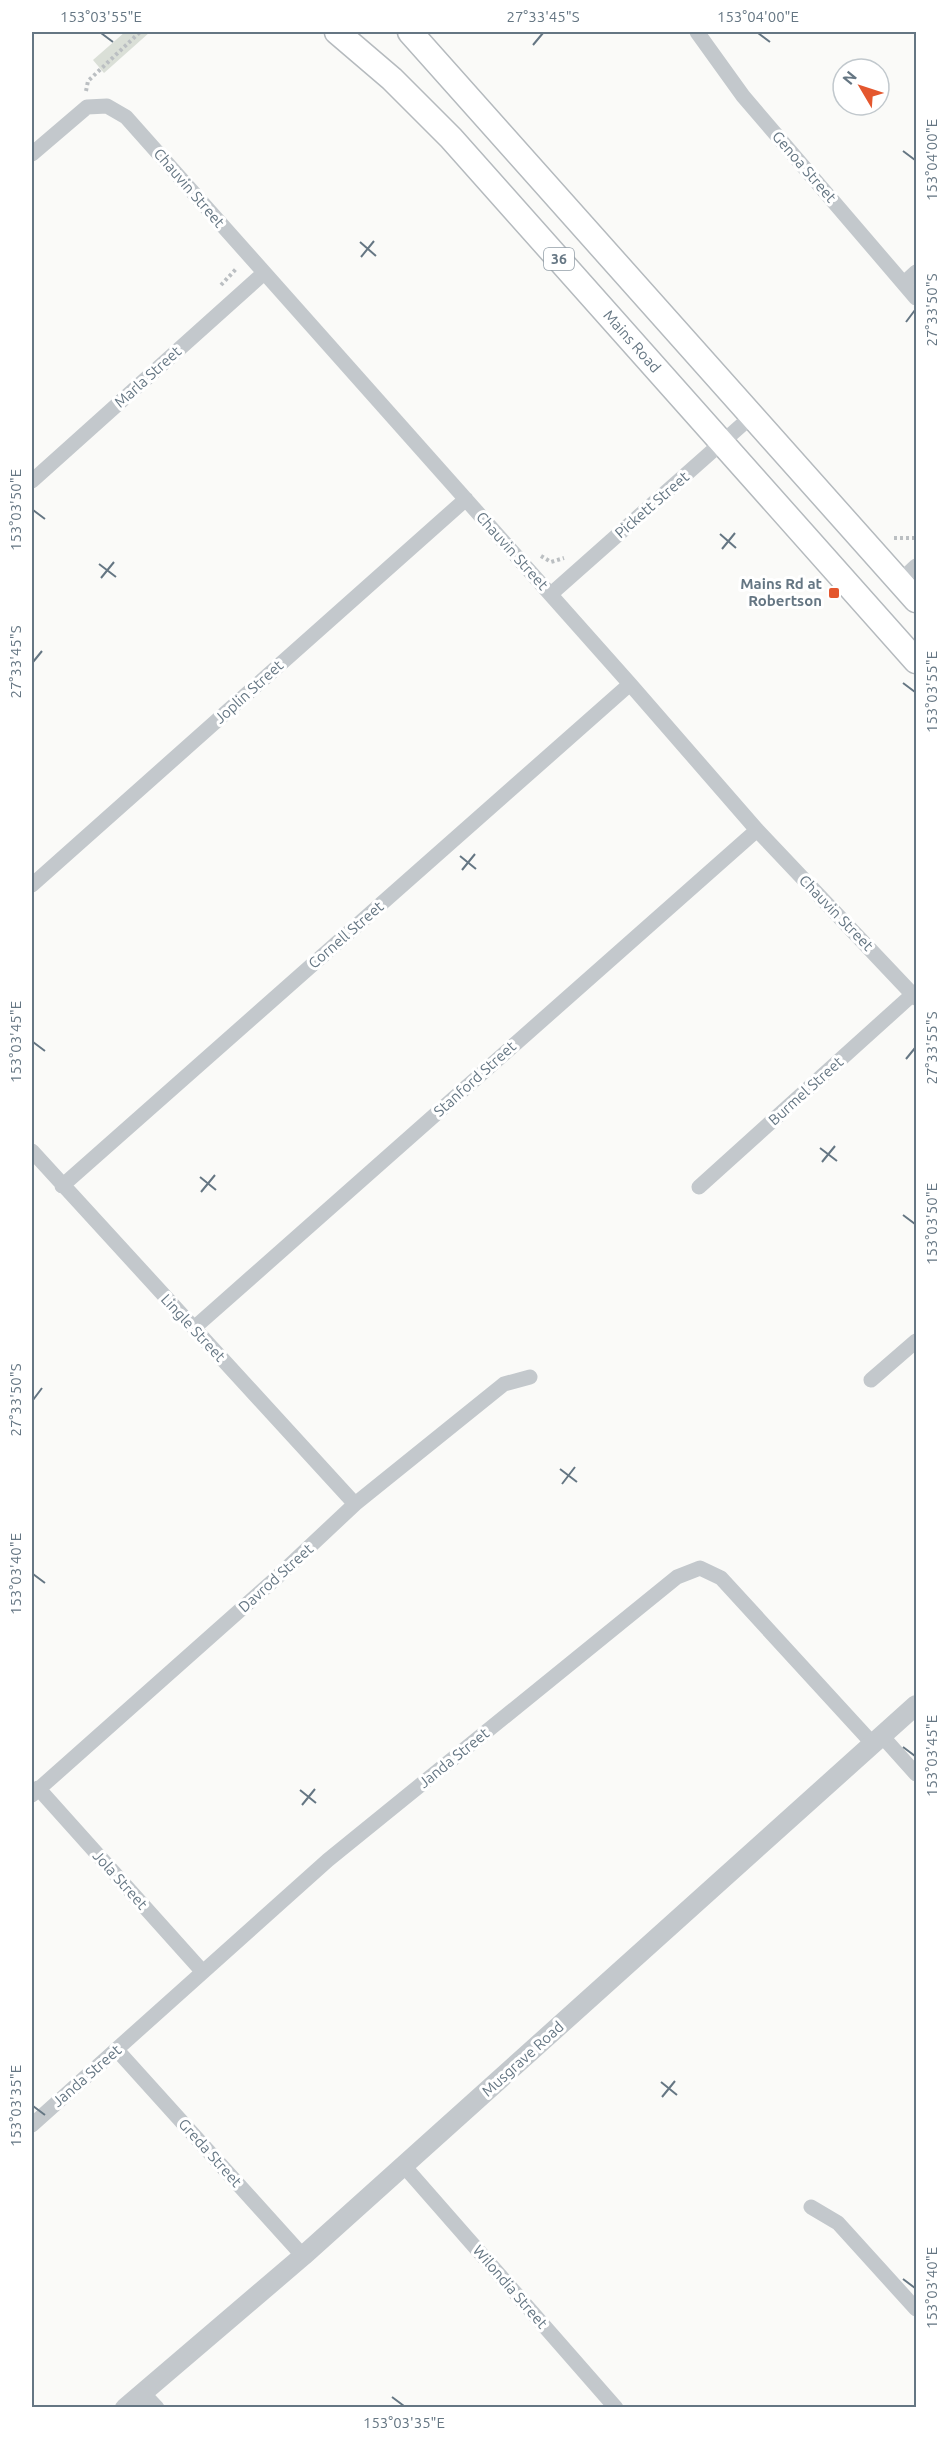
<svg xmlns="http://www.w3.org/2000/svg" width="948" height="2439" viewBox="0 0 948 2439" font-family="Ubuntu,sans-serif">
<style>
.green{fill:#dadfd7}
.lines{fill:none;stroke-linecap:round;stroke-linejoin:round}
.primary-casing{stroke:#b5babe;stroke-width:27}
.path{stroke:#bbbfc2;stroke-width:4;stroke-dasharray:3 3;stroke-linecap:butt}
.minor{stroke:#c3c8cc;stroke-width:15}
.tertiary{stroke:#c3c8cc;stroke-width:20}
.primary{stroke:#fff;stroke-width:24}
.ticks{fill:none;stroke:#657683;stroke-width:2}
.poi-dot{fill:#e4572e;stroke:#fff;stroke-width:2}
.labels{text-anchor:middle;stroke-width:6;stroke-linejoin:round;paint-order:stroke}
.shield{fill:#fff;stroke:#939fa8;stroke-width:1.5}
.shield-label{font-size:14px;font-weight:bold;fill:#657683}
.street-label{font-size:15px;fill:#657683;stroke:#fff}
.poi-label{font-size:15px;font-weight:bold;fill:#657683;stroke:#fff;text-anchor:end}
.neatline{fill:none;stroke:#657683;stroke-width:2}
.ticks-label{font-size:15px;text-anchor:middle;fill:#657683}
</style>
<rect width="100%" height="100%" fill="#fafaf8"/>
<path class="green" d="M 125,32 L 150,32 L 104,73 L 93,60 Z"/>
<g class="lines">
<g class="primary-casing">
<g id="primary">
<path id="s1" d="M 337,32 L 392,79 L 451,138 L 916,661"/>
<path d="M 410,32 L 916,600"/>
</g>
</g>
<path class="path" d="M 86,91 L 88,81 L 140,32
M 221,285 L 237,268
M 894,538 L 916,538
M 541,556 L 551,562 L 564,558"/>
<path class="minor" d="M 697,32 L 743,96 L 916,298
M 32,154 L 87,107 L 107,106 L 126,117 L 630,684 L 757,830 L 916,998
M 904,283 L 916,272
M 32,481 L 264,273
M 900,581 L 916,566
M 551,594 L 753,415
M 32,885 L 466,499
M 32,1151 L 355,1504
M 62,1186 L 630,684
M 699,1187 L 913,994
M 194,1328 L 757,830
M 871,1380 L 916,1341
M 882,1736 L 916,1774
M 38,1788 L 202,1971
M 32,1795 L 274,1580 L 355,1504 L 504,1384 L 530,1377
M 117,2050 L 303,2256
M 32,2125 L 328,1860 L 677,1577 L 700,1568 L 721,1578 L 873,1744
M 404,2166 L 616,2408
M 811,2207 L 838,2223 L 916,2309
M 142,2392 L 157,2408"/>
<path class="tertiary" d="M 125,2408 L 303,2256 L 916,1705"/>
<use href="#primary" class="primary"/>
</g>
<path class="ticks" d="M 101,33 L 113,42M 758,33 L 770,42M 533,45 L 543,33M 903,151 L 915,160M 360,242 L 376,256M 361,257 L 374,241M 906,322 L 915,310M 33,510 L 45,519M 720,534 L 736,548M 722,549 L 735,533M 99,564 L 116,577M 101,578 L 114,562M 33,662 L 42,651M 903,683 L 915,692M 460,856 L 476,869M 462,870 L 475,854M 33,1042 L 45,1051M 906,1059 L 915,1048M 820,1148 L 837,1161M 822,1162 L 835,1146M 200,1177 L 216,1190M 201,1192 L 215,1175M 903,1215 L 915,1224M 33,1400 L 42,1388M 560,1469 L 577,1482M 562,1484 L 575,1467M 33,1574 L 45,1583M 903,1747 L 915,1756M 300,1790 L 316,1803M 302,1805 L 315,1789M 661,2082 L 677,2095M 662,2097 L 675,2081M 33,2106 L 45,2115M 903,2279 L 915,2288M 392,2397 L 404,2406"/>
<rect class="poi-dot" x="828" y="587" width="12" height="12" rx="3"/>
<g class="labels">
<rect class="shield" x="544" y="248" width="30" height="22" rx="4.5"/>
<g class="shield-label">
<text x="559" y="264">36</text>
</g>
<g class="street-label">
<text transform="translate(804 167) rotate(49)" y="5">Genoa Street</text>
<text transform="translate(189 188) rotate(49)" y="5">Chauvin Street</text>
<text dy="5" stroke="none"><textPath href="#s1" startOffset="428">Mains Road</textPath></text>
<text transform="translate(148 377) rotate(-42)" y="5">Marla Street</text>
<text transform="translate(652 505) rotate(-41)" y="5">Pickett Street</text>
<text transform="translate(512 551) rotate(48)" y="5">Chauvin Street</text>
<text transform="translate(249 692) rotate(-42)" y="5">Joplin Street</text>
<text transform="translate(836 913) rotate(46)" y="5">Chauvin Street</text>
<text transform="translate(346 935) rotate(-41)" y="5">Cornell Street</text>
<text transform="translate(475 1079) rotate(-42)" y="5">Stanford Street</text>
<text transform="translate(806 1091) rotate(-42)" y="5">Burmel Street</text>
<text transform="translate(193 1328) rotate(47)" y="5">Lingle Street</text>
<text transform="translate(276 1578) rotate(-42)" y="5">Davrod Street</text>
<text transform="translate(454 1758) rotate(-39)" y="5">Janda Street</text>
<text transform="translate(120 1880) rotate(48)" y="5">Jola Street</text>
<text transform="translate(523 2059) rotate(-42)" y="5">Musgrave Road</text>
<text transform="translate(87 2076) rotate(-41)" y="5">Janda Street</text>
<text transform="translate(210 2153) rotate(48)" y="5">Greda Street</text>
<text transform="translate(510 2287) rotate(49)" y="5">Wilondia Street</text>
</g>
<g class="poi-label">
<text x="822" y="589">Mains Rd at<tspan x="822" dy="17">Robertson</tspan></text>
</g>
</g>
<rect width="948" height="2439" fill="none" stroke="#ffffff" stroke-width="66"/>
<g transform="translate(861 87) rotate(309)"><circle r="28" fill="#ffffff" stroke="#c1c8cd" stroke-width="1.5"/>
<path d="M0-4.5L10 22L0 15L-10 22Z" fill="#e4572e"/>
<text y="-9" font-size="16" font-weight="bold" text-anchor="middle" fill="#657683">N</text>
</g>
<rect x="33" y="33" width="882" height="2373" class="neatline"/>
<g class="ticks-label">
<text x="101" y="22">153°03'55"E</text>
<text x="543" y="22">27°33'45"S</text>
<text x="758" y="22">153°04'00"E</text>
<text transform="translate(932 160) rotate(-90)" y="5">153°04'00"E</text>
<text transform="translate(932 310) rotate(-90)" y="5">27°33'50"S</text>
<text transform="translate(16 510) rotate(-90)" y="5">153°03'50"E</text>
<text transform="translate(16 662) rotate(-90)" y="5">27°33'45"S</text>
<text transform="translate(932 692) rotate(-90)" y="5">153°03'55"E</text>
<text transform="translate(16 1042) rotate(-90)" y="5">153°03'45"E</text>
<text transform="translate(932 1048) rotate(-90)" y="5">27°33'55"S</text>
<text transform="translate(932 1224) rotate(-90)" y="5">153°03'50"E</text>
<text transform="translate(16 1400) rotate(-90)" y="5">27°33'50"S</text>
<text transform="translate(16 1574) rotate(-90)" y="5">153°03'40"E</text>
<text transform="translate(932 1756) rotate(-90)" y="5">153°03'45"E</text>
<text transform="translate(16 2106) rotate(-90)" y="5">153°03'35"E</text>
<text transform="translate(932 2288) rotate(-90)" y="5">153°03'40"E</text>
<text x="404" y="2428">153°03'35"E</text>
</g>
</svg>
